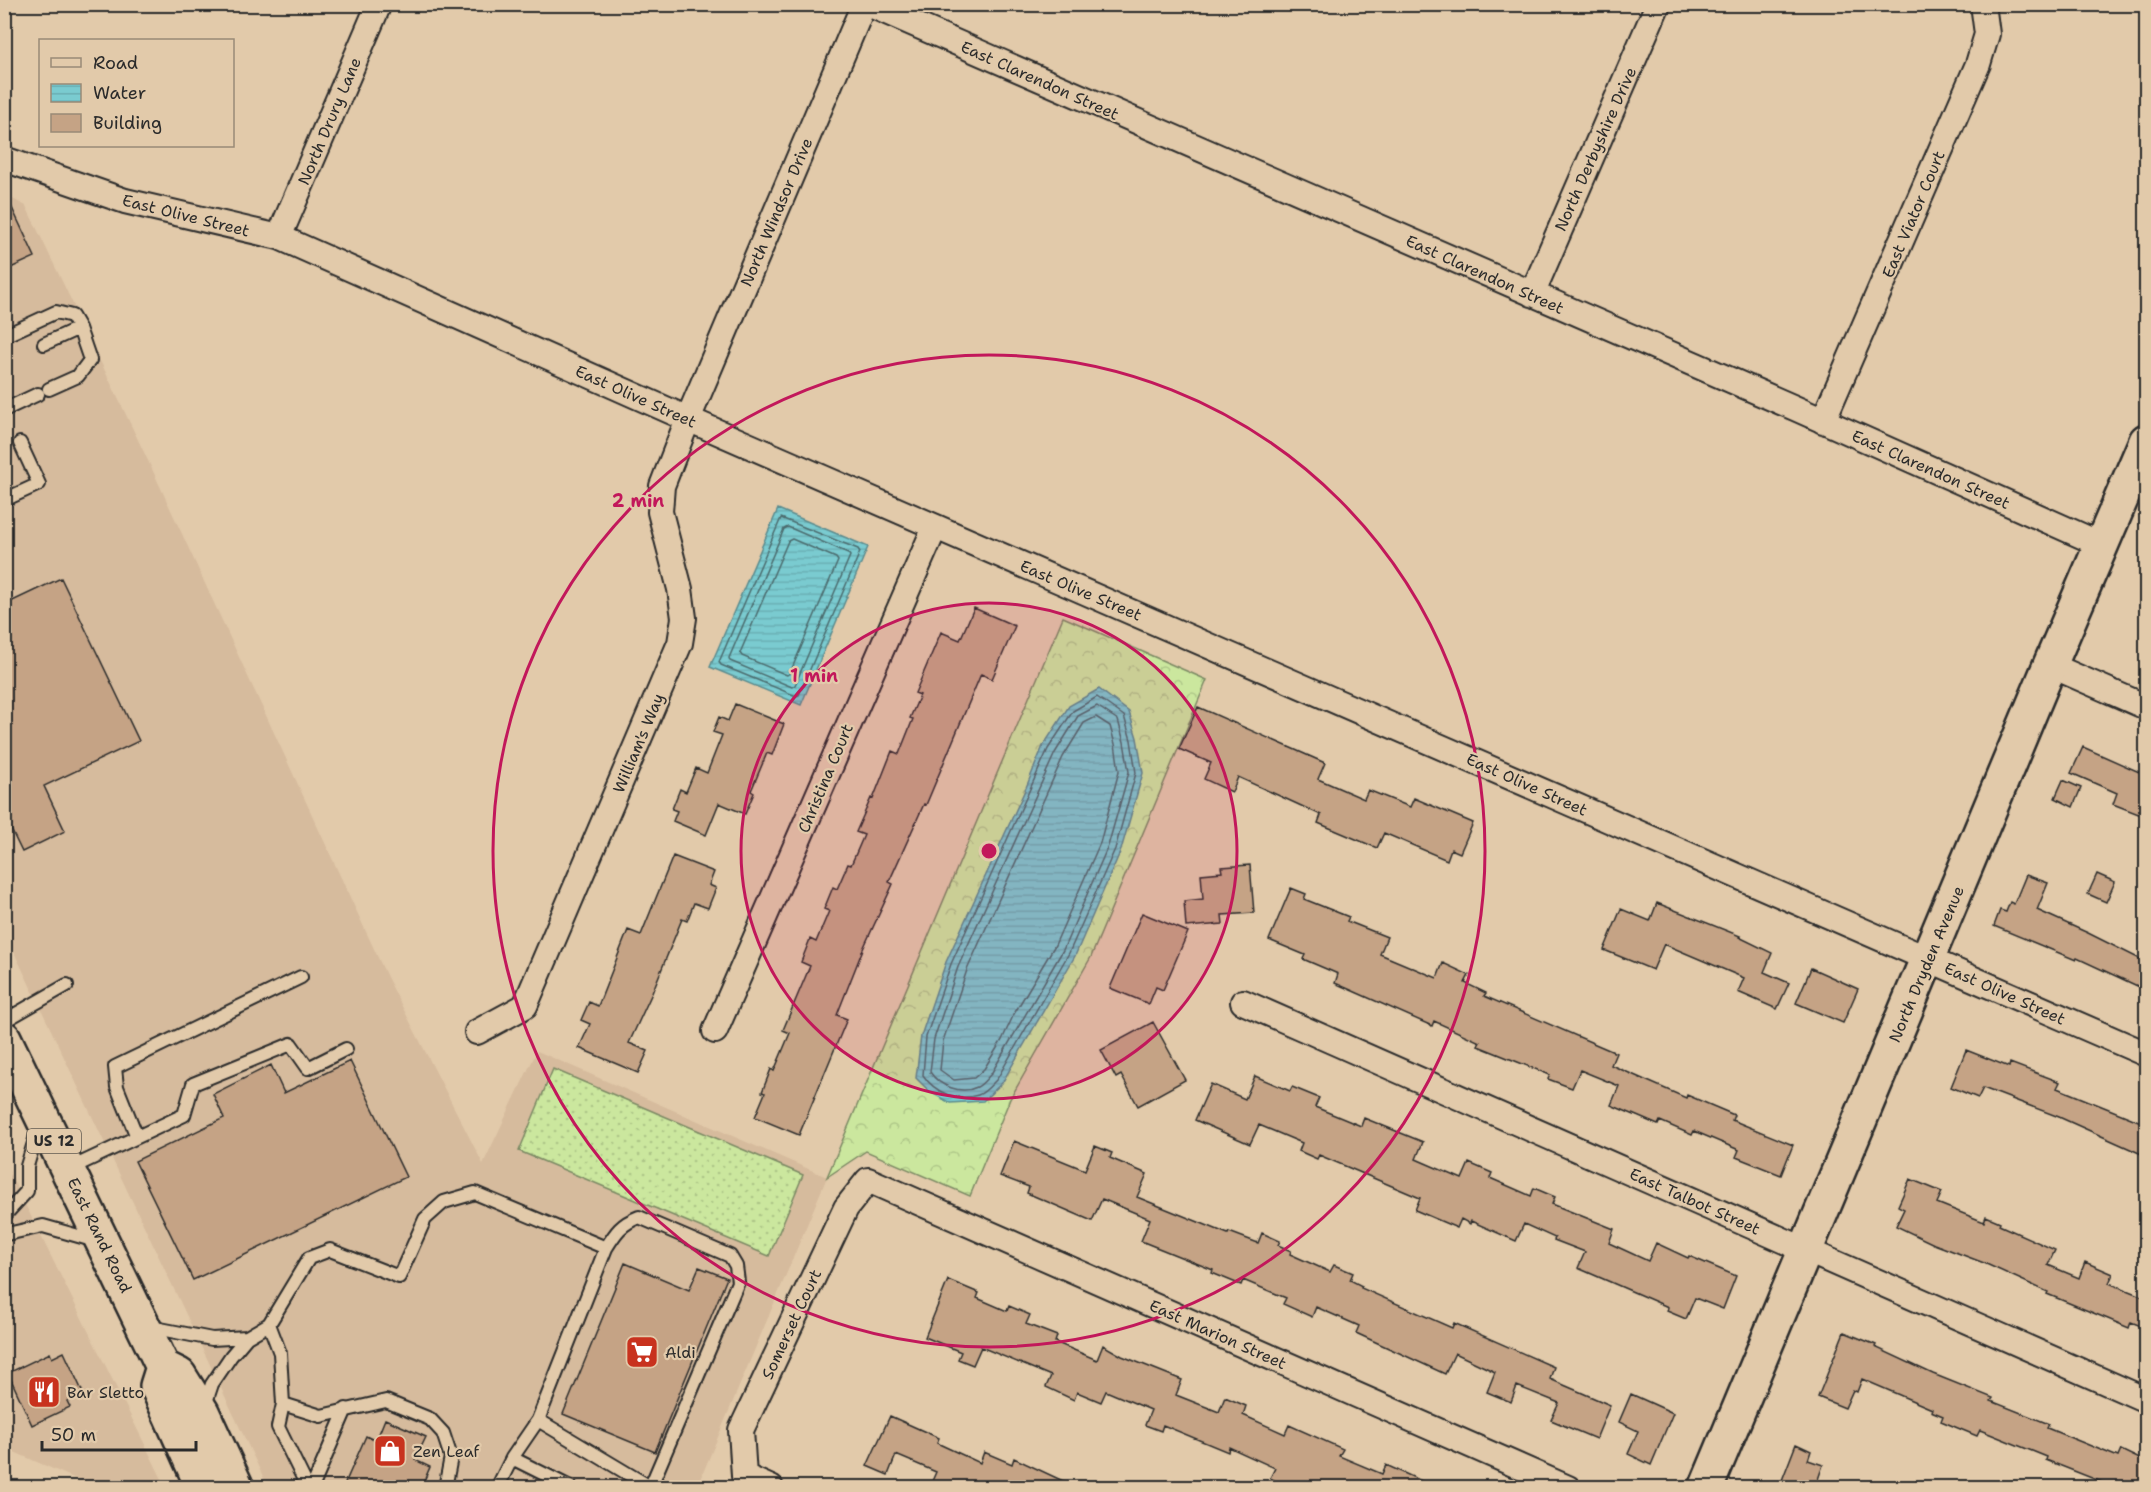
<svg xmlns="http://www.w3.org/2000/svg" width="2151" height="1492" viewBox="0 0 2151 1492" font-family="'Shantell Sans',sans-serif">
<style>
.built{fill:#d6bb9d}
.grass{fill:url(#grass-dots);stroke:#7b8964;stroke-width:1.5}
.forest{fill:url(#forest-crowns);stroke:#7b8964;stroke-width:1.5}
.water{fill:url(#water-rules);stroke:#5a8b8e;stroke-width:1.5}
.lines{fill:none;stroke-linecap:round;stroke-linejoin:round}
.shore{stroke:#4b6b6d;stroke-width:1.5}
.building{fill:#c5a385;stroke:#2b2b2b;stroke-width:1.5}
.lane-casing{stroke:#2b2b2b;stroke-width:16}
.street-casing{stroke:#2b2b2b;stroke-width:28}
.secondary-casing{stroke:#2b2b2b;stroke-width:38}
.primary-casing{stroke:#2b2b2b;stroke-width:38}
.lane{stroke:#e2caaa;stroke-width:12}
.street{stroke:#e2caaa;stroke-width:24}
.secondary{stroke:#e2caaa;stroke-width:33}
.primary{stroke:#e2caaa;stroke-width:33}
.ring{fill:none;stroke:#c2185b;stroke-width:3}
.labels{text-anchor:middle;stroke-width:4.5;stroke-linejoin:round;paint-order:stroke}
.shield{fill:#e2caaa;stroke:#625b51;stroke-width:1.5}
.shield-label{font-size:15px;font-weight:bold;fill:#2b2b2b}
.street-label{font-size:16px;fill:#2b2b2b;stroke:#e2caaa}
.poi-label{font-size:16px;fill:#2b2b2b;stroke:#e2caaa;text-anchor:start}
.centre{fill:#c2185b;stroke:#e2caaa;stroke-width:3}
.ring-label{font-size:18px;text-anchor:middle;font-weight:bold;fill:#c2185b;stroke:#e2caaa;stroke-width:4.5;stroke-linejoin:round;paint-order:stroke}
</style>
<defs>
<pattern id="grass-dots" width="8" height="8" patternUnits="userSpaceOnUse" patternTransform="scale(1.5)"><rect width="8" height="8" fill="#cbe79e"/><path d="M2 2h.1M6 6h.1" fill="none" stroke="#aec688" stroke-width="1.8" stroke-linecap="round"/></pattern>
<pattern id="forest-crowns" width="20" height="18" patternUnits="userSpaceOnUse" patternTransform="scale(1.5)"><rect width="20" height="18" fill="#cbe79e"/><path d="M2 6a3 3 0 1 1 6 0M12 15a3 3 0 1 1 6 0" fill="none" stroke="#aec688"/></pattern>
<pattern id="water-rules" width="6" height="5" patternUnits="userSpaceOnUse" patternTransform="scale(1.5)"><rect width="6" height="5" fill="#7acbd0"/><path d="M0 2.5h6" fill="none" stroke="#6aaeb3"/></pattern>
</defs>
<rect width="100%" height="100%" fill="#e2caaa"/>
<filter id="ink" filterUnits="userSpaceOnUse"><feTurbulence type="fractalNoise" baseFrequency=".0167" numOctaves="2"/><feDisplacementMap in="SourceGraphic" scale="12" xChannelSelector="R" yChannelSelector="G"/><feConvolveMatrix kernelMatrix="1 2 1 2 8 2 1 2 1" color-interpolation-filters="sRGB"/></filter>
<g filter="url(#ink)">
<path class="built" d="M 5,195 L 26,206 L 152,469 L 387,977 L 483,1164 L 537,1051 L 827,1177 L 697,1487 L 268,1487 L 5,933 Z
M 4,1162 L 166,1487 L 94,1487 L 5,1448 Z"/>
<path class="grass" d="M 553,1069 L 803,1175 L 769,1256 L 519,1151 Z"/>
<path class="forest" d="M 1063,617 L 1207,680 L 1091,957 L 1010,1099 L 970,1196 L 866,1151 L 827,1177 Z"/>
<path class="water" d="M 778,509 L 868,547 L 801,705 L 710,667 Z
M 1099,689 L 1129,712 L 1137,738 L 1143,773 L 1121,850 L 1075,956 L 1002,1083 L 983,1101 L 950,1103 L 930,1092 L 916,1078 L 921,1036 L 946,962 L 1025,790 L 1043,746 L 1069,706 Z"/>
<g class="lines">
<path class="shore" d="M 781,518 L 858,549 L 860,552 L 799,695 L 796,696 L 721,665 L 719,662 Z
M 788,527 L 848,553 L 850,556 L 795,685 L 792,687 L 730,661 L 729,658 L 784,529 Z
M 792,539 L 836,558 L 838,561 L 790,673 L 787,675 L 742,656 L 740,653 L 788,541 Z
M 1097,697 L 1124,716 L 1131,740 L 1136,773 L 1115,849 L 1069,953 L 997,1079 C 992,1084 985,1093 978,1095 C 957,1102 935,1093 923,1075 L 926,1037 L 951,964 L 1048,749 L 1073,711 Z
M 1097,706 L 1118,720 L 1124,742 L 1129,772 L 1108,846 L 1063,950 L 991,1074 C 987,1078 982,1085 977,1087 C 961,1095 939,1086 930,1072 L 934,1039 L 958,967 L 1055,753 L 1078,716 Z
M 1096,717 L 1110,726 L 1115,744 L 1119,771 L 1100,843 L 1055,945 L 1014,1014 L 1002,1040 L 984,1069 L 974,1078 L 954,1080 L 940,1070 L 943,1041 L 967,970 L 1063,757 L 1084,723 Z"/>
</g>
<path class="building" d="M 4,191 L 35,257 L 4,271 Z
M 61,578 L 139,741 L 44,786 L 65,831 L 22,852 L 4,815 L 4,605 Z
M 974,608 L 1015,626 L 992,679 L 981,674 L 926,805 L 924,804 L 889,882 L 893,884 L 863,949 L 837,1015 L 847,1019 L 799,1135 L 755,1117 L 765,1093 L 762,1092 L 771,1069 L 774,1071 L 790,1033 L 783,1030 L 810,966 L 801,962 L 810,939 L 816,942 L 829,911 L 824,909 L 833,887 L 837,889 L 848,864 L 851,865 L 864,835 L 856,832 L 871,798 L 873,799 L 892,751 L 899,754 L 913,719 L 910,718 L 920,695 L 915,693 L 941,632 L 960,640 Z
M 735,704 L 784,724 L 772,755 L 767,753 L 751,791 L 754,793 L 745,814 L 719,803 L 706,835 L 673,821 L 677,811 L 672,809 L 680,789 L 686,792 L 696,768 L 707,773 L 722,735 L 713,732 L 719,717 L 728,721 Z
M 1198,707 L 1325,763 L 1318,779 L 1364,799 L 1368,790 L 1410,807 L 1414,798 L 1473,823 L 1460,853 L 1451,849 L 1447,860 L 1384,833 L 1377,848 L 1318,823 L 1321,815 L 1238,777 L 1232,792 L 1204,779 L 1211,763 L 1179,749 Z
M 2083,747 L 2146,775 L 2146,817 L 2113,804 L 2117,793 L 2071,773 Z
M 2063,780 L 2081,788 L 2073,807 L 2055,798 Z
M 673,856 L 714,872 L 709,885 L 716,888 L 708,908 L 694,903 L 687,921 L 682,919 L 652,993 L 629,1043 L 648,1051 L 638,1073 L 579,1048 L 590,1024 L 581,1020 L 589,1002 L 598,1006 L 628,930 L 641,935 Z
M 1250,865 L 1254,913 L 1222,915 L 1223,924 L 1186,927 L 1184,901 L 1203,899 L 1201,874 L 1222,872 L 1221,867 Z
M 2097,874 L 2115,882 L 2106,902 L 2088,894 Z
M 2026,875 L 2048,883 L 2037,910 L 2088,933 L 2146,962 L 2146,990 L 2077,958 L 2076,960 L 1994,926 L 2000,910 L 2006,912 L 2010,902 L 2014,904 Z
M 1291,888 L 1306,894 L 1304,899 L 1349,917 L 1347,921 L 1387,937 L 1380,954 L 1437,978 L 1443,963 L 1469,975 L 1465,983 L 1486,993 L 1484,996 L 1616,1053 L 1611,1065 L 1686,1098 L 1687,1095 L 1734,1115 L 1732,1120 L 1793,1145 L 1781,1175 L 1736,1157 L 1739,1150 L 1694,1131 L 1692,1135 L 1660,1121 L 1658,1125 L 1611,1105 L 1619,1086 L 1580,1070 L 1572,1088 L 1548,1079 L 1550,1075 L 1478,1046 L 1480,1042 L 1434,1021 L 1432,1026 L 1335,983 L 1338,974 L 1303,959 L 1305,955 L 1269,940 Z
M 1657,903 L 1740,936 L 1739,937 L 1772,953 L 1764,972 L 1789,983 L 1777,1009 L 1738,992 L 1744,978 L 1664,944 L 1653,970 L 1604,950 L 1621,909 L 1650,921 Z
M 1142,913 L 1188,932 L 1163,990 L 1156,987 L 1149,1004 L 1110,988 Z
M 1811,968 L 1858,989 L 1843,1023 L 1796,1003 Z
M 1153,1022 L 1185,1080 L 1138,1106 L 1121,1075 L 1116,1078 L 1101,1050 Z
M 1966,1050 L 2009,1067 L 2010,1063 L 2060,1082 L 2057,1088 L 2146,1124 L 2146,1156 L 2059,1117 L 1983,1088 L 1978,1098 L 1951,1087 Z
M 350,1061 L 406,1177 L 193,1280 L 135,1161 L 224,1118 L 213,1094 L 271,1065 L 284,1093 Z
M 1255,1076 L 1290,1091 L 1292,1087 L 1319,1098 L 1315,1107 L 1361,1126 L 1364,1118 L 1423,1142 L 1416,1159 L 1462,1179 L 1469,1163 L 1492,1173 L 1490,1178 L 1531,1196 L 1534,1188 L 1555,1197 L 1552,1204 L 1614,1229 L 1609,1243 L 1648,1261 L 1656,1243 L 1688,1258 L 1689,1256 L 1736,1276 L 1723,1309 L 1695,1298 L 1686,1319 L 1667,1311 L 1668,1307 L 1578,1268 L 1585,1252 L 1554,1240 L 1555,1238 L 1524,1224 L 1516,1241 L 1471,1221 L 1470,1224 L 1461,1219 L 1457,1228 L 1415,1210 L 1420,1198 L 1319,1155 L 1317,1159 L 1299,1151 L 1302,1143 L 1259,1125 L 1250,1144 L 1195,1120 L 1211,1084 L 1245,1099 Z
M 1014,1141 L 1085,1170 L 1095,1146 L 1112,1153 L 1110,1158 L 1147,1174 L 1137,1197 L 1228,1234 L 1229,1232 L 1258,1243 L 1262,1233 L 1280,1241 L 1278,1245 L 1291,1251 L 1290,1254 L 1330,1272 L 1334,1265 L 1353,1273 L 1350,1280 L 1362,1286 L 1361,1288 L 1452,1328 L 1454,1323 L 1554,1367 L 1550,1379 L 1610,1405 L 1596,1439 L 1551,1420 L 1559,1403 L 1517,1386 L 1511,1402 L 1487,1392 L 1495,1372 L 1455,1353 L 1445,1374 L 1356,1333 L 1359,1326 L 1316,1307 L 1312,1317 L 1283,1304 L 1286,1298 L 1243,1280 L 1241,1285 L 1212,1273 L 1213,1270 L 1141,1241 L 1150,1219 L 1102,1199 L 1092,1221 L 1027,1193 L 1029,1187 L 1000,1176 Z
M 1910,1179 L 1942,1192 L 1937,1203 L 1984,1222 L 1986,1216 L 2000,1222 L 1999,1225 L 2055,1250 L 2048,1265 L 2079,1278 L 2085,1262 L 2113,1274 L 2109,1283 L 2146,1298 L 2146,1328 L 2131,1322 L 2129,1328 L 2108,1319 L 2047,1294 L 2048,1292 L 1984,1263 L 1934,1244 L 1896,1226 L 1904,1209 L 1898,1206 Z
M 625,1263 L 689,1290 L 699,1267 L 727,1278 L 655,1452 L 563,1414 Z
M 948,1280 L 979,1293 L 977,1298 L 1007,1311 L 1009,1306 L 1030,1315 L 1026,1324 L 1057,1336 L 1055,1342 L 1097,1360 L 1103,1345 L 1122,1356 L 1182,1380 L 1176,1395 L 1219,1412 L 1225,1397 L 1246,1406 L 1243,1415 L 1285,1434 L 1289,1425 L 1343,1449 L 1339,1456 L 1382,1474 L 1386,1465 L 1437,1488 L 1289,1488 L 1270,1478 L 1275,1468 L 1229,1447 L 1228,1452 L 1163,1425 L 1161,1431 L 1145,1425 L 1151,1410 L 1106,1391 L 1101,1402 L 1077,1392 L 1074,1400 L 1046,1387 L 1051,1376 L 981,1347 L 973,1365 L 958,1359 L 961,1352 L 925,1337 Z
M 1844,1332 L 1876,1345 L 1875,1347 L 1933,1374 L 1993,1398 L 1991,1401 L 2049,1424 L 2047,1428 L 2118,1457 L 2121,1450 L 2146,1462 L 2146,1488 L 2117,1488 L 2046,1460 L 2047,1457 L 1980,1430 L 1977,1436 L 1941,1421 L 1943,1416 L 1931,1411 L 1932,1409 L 1862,1379 L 1857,1392 L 1853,1390 L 1845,1408 L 1818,1397 Z
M 64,1352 L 83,1393 L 67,1401 L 70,1407 L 32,1425 L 8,1373 L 50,1353 L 52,1358 Z
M 1631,1394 L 1673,1413 L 1651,1465 L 1628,1454 L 1638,1431 L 1619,1422 Z
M 890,1416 L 939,1438 L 937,1443 L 980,1463 L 984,1452 L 1012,1464 L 1014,1458 L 1078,1488 L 929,1488 L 936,1472 L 896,1455 L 888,1475 L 867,1466 Z
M 385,1419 L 426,1437 L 415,1460 L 430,1467 L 421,1488 L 343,1488 L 366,1436 L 376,1441 Z
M 1796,1444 L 1811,1451 L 1808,1460 L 1823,1465 L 1815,1488 L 1779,1488 Z"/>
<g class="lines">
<g class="lane-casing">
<path id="lane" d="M 4,336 L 56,312 L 72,316 L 79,328 L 90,360 L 78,376 L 49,389
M 44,344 L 79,328
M 4,410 L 38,394
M 4,500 L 39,484 L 20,443
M 4,1021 L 67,985
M 137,1137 L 117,1087 L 115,1067 L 301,977
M 69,1169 L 184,1115 L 193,1084 L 291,1044 L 308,1068 L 346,1049
M 4,1216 L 27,1191 L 27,1166 L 39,1126
M 7,1234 L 43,1226 L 96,1241
M 150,1327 L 212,1339 L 247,1337
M 283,1404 L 321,1416 L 386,1401 L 430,1419 L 443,1433 L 451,1457 L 445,1488
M 205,1405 L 212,1384 L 231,1356 L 247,1337 L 269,1324
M 538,1420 L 650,1487
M 512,1458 L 572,1488
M 308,1488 L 278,1427 L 283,1404 L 280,1353 L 269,1324 L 309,1258 L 330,1250 L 399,1277 L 425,1219 L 444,1202 L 475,1193 L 606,1248
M 312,1488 L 346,1409
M 497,1488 L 512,1458 L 538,1420 L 606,1248 C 616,1232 621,1224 639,1217 L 730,1256 L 736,1266 L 738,1282 L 650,1488"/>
</g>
<g class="street-casing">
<path id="street" d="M 868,4 L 1797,409 L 2102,545
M 4,159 L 125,201 L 279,237 L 688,419 L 2146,1054
M 279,237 L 379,4
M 1532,294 L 1658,4
M 1823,421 L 1978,64 L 1987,34 L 1983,4
M 2050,665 L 2146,707
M 1243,1002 L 2146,1400
M 715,1031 L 935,527
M 477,1032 L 525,1006 L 680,643 L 684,618 L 680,589 L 660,512 L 662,486 L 688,419 L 864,4
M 771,1488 L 744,1476 L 741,1430 L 846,1208 L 868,1180 L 1568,1488"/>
</g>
<g class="secondary-casing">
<path id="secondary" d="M 1706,1488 L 2050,665 L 2146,441"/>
</g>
<g class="primary-casing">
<path id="primary" d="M 4,1038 L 163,1367 L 179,1375 L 202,1412 L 237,1488
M 163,1367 L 157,1386 L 203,1488"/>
</g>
<use href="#lane" class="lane"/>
<use href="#street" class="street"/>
<use href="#secondary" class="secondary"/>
<use href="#primary" class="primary"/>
</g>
</g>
<circle cx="989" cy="851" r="248" fill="#c2185b" fill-opacity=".12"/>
<g class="ring">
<circle cx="989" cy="851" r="248"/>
<circle cx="989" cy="851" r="496"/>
</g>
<defs>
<g id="supermarket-square" transform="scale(1.725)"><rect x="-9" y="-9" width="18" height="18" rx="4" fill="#c8321e" stroke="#e2caaa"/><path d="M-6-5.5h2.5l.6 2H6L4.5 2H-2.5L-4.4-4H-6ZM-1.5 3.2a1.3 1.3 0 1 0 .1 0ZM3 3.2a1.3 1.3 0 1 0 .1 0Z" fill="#fff"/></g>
<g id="restaurant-square" transform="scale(1.725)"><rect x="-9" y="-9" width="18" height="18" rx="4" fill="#c8321e" stroke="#e2caaa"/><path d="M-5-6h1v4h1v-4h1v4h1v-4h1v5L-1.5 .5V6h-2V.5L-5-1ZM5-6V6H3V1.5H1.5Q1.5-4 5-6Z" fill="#fff"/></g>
<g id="shop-square" transform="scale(1.725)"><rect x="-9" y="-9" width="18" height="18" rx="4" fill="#c8321e" stroke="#e2caaa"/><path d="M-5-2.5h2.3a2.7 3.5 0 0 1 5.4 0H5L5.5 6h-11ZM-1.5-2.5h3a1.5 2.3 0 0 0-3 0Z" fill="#fff"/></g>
</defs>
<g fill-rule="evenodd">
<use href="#supermarket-square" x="642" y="1352"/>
<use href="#restaurant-square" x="44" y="1392"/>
<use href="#shop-square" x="390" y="1451"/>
</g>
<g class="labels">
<rect class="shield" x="27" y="1129" width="54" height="24" rx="4.5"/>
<g class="shield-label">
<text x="54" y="1146">US 12</text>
</g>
<g class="street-label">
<text transform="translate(1040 80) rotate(24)" y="6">East Clarendon Street</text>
<text transform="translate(329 121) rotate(-67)" y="6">North Drury Lane</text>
<text transform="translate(1595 149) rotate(-66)" y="6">North Derbyshire Drive</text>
<text transform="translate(776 212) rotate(-67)" y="6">North Windsor Drive</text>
<text transform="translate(1913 214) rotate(-67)" y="6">East Viator Court</text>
<text transform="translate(186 215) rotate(14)" y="6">East Olive Street</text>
<text transform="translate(1485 274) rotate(24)" y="6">East Clarendon Street</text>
<text transform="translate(636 396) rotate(24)" y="6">East Olive Street</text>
<text transform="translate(1931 469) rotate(24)" y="6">East Clarendon Street</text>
<text transform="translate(1081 590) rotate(23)" y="6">East Olive Street</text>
<text transform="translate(638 743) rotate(-67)" y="6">William's Way</text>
<text transform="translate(825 778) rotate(-67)" y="6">Christina Court</text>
<text transform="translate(1527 784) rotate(24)" y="6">East Olive Street</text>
<text transform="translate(1926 964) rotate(-67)" y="6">North Dryden Avenue</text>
<text transform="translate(2005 993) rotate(24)" y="6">East Olive Street</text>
<text transform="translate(1695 1201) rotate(24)" y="6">East Talbot Street</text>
<text transform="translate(100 1235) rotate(64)" y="6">East Rand Road</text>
<text transform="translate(791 1324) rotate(-65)" y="6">Somerset Court</text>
<text transform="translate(1218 1334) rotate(24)" y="6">East Marion Street</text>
</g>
<g class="poi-label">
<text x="665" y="1358">Aldi</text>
<text x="67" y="1398">Bar Sletto</text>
<text x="413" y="1457">Zen Leaf</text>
</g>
</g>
<circle cx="989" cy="851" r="9" class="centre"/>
<g class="ring-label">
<text x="638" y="507">2 min</text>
<text x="814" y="682">1 min</text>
</g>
<rect width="2151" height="1492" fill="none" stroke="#e2caaa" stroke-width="24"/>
<rect x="12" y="12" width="2127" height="1468" fill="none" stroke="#2b2b2b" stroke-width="2" filter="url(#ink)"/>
<rect x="39" y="39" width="195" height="108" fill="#e2caaa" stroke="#998a77" stroke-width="1.5"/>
<rect x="51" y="58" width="30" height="9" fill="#e2caaa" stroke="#998a77" stroke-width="1.5"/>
<text x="93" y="69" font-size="18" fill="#2b2b2b">Road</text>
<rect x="51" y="84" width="30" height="18" fill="url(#water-rules)" stroke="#998a77" stroke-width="1.5"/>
<text x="93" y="99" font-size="18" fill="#2b2b2b">Water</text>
<rect x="51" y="114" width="30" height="18" fill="#c5a385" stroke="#998a77" stroke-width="1.5"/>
<text x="93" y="129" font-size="18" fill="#2b2b2b">Building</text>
<path d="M42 1441v9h154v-9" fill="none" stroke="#2b2b2b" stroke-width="3"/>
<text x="51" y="1441" font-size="18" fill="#2b2b2b" stroke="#e2caaa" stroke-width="4.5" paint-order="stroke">50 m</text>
</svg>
